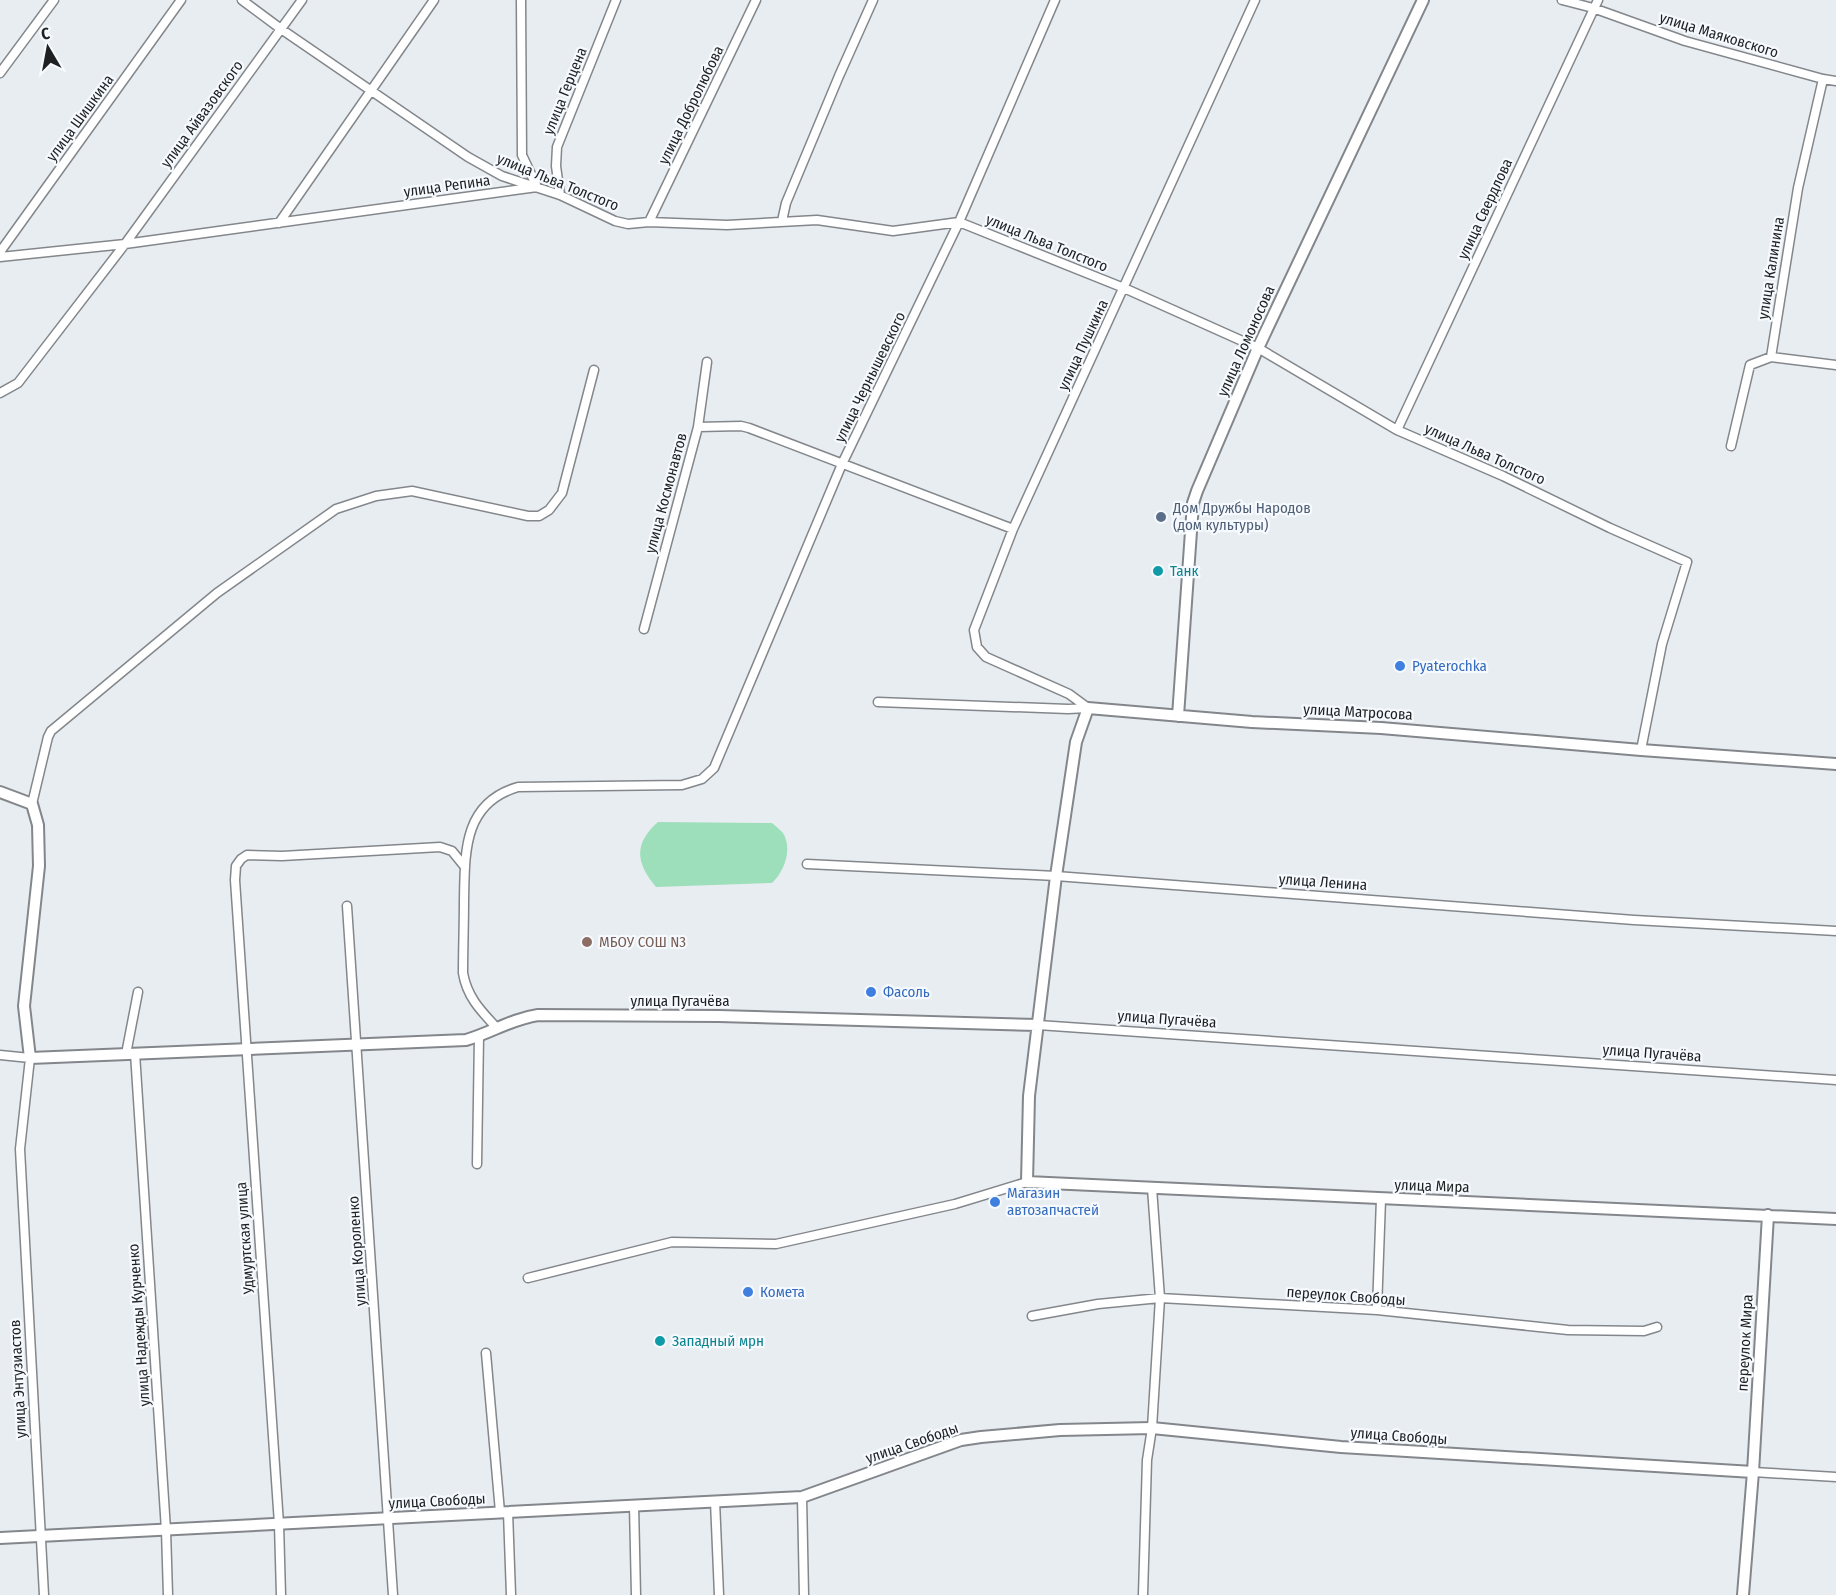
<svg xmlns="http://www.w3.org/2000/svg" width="1836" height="1595" viewBox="0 0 1836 1595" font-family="'Fira Sans Condensed',sans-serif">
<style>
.green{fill:#9ddfbb}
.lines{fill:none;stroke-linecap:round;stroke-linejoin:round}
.minor-casing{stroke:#83878b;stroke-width:11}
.tertiary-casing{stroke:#83878b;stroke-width:14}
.minor{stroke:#fff;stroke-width:8}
.tertiary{stroke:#fff;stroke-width:10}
.service-dot{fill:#5c6f8a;stroke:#f6fafe;stroke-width:2}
.culture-dot{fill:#0f9aa8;stroke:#f6fafe;stroke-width:2}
.shop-dot{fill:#3f7fe0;stroke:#f6fafe;stroke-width:2}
.education-dot{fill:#8d6e63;stroke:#f6fafe;stroke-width:2}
.labels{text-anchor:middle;stroke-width:4.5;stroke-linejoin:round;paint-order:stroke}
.street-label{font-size:15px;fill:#1e2021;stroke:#f6fafe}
.service-label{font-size:15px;fill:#4e5e75;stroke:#f6fafe;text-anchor:start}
.culture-label{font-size:15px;fill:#0d838f;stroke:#f6fafe;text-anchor:start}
.shop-label{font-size:15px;fill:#366cbe;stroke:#f6fafe;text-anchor:start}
.education-label{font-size:15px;fill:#785e54;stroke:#f6fafe;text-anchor:start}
</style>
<rect width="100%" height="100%" fill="#e8edf1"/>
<path class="green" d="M 658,822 L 772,823 C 776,826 780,830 783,833 C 793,849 784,872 772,883 L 656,887 C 636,863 633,844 658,822 Z"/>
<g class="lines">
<g class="minor-casing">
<path id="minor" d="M 242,0 L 281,29 L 468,157 L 502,176 L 560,195 L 615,221 L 628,224 L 649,222 L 727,225 L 817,220 L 893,231 L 959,222 L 1124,288 L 1258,348 L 1397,430 L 1503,476 L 1610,528 L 1687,562 L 1662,644 L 1641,750
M 1562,0 L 1593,8 L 1685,41 L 1823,79 L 1836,81
M 0,73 L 54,0
M 560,195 L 556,166 L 557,147 L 616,0
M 782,221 L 786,203 L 839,76 L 873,0
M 649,222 L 756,0
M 279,223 L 434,0
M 0,252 L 181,0
M 0,257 L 125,244 L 537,187 L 522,155 L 521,0
M 1771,357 L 1798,188 L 1823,79
M 0,393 L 18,383 L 125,244 L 302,0
M 698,427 L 741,426 L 749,428 L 1013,529
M 1397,430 L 1598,0
M 1731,446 L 1750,365 L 1771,357 L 1836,365
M 644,629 L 698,427 L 707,362
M 878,702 L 1068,709 L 1088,708
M 1088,708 L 1069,694 L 986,657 L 977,647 L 974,630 L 1013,529 L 1255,0
M 32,804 L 48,737 L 51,731 L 217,593 L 336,509 L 376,496 L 412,491 L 528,516 L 539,516 L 549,510 L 562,493 L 594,370
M 807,864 L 1056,876 L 1634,920 L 1836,931
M 347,906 L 393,1595
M 1038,1025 L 1836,1080
M 496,1027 C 481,1011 467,997 463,973 C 463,949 464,924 464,900 C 465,852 463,803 518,787 L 682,785 L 702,779 L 714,768 L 842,464 L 959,222 L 1055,0
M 135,1053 L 166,1530 L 168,1595
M 126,1054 L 138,992
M 0,1055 L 30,1058 L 20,1149 L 44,1595
M 477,1164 L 479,1036
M 528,1278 L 672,1242 L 776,1244 L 955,1204 L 1027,1182
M 1377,1310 L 1381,1199
M 1032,1316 L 1098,1304 L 1160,1298 L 1377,1310 L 1568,1330 L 1644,1331 L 1657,1327
M 486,1353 L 500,1512
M 1753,1472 L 1836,1477
M 802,1497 L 804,1595
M 715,1501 L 719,1595
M 634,1505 L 636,1595
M 508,1512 L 511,1595
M 281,1595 L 279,1524 L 235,880 L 236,866 L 241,859 L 247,855 L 282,856 L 440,847 L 452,851 L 465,867
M 1143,1595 L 1147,1460 L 1152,1428 L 1160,1298 L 1152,1188"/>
</g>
<g class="tertiary-casing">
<path id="tertiary" d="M 1178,716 L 1193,503 L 1197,491 L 1258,348 L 1423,0
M 1836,764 L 1641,750 L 1381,728 L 1252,722 L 1088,708 L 1076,742 L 1056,876 L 1029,1096 L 1027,1182 L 1836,1219
M 0,792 L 32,804 L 38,825 L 39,866 L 24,1006 L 30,1058 L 466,1040 C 491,1033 511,1019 538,1015 L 719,1016 L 1038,1025
M 0,1538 L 802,1497 L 961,1440 L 981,1437 L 1060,1430 L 1152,1428 L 1341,1447 L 1753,1472
M 1743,1595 L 1753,1472 L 1768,1215"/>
</g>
<use href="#minor" class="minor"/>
<use href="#tertiary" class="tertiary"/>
</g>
<circle class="service-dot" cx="1161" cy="517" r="6"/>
<g class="culture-dot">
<circle cx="1158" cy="571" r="6"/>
<circle cx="660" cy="1341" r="6"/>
</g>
<g class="shop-dot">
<circle cx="1400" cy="666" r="6"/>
<circle cx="871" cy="992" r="6"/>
<circle cx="995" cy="1202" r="6"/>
<circle cx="748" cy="1292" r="6"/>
</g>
<circle class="education-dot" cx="587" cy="942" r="6"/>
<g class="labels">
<g class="street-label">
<text transform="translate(1719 35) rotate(17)" y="5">улица Маяковского</text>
<text transform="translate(565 91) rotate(-68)" y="5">улица Герцена</text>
<text transform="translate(691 105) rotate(-64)" y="5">улица Добролюбова</text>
<text transform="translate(202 114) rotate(-54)" y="5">улица Айвазовского</text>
<text transform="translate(80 118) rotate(-54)" y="5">улица Шишкина</text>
<text transform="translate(558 182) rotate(22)" y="5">улица Льва Толстого</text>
<text transform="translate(447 186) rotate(-8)" y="5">улица Репина</text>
<text transform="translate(1485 209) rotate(-65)" y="5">улица Свердлова</text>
<text transform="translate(1047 243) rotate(22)" y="5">улица Льва Толстого</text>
<text transform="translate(1771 268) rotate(-81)" y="5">улица Калинина</text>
<text transform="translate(1246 341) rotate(-66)" y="5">улица Ломоносова</text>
<text transform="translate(1083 345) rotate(-65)" y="5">улица Пушкина</text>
<text transform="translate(870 377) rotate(-64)" y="5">улица Чернышевского</text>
<text transform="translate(1485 454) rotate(24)" y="5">улица Льва Толстого</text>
<text transform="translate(666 493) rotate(-75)" y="5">улица Космонавтов</text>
<text transform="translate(1358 712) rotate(3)" y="5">улица Матросова</text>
<text transform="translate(1323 882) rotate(4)" y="5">улица Ленина</text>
<text x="680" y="1006">улица Пугачёва</text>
<text transform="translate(1167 1019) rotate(4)" y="5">улица Пугачёва</text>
<text transform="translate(1652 1053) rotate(4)" y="5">улица Пугачёва</text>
<text transform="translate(1432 1186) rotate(2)" y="5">улица Мира</text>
<text transform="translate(245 1238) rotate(-94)" y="5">Удмуртская улица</text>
<text transform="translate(357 1251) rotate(-94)" y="5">улица Короленко</text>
<text transform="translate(1346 1296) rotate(4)" y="5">переулок Свободы</text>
<text transform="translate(139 1325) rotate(-94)" y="5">улица Надежды Курченко</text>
<text transform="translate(1745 1343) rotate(-87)" y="5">переулок Мира</text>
<text transform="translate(18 1379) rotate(-93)" y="5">улица Энтузиастов</text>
<text transform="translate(1399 1436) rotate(4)" y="5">улица Свободы</text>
<text transform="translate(912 1443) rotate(-19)" y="5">улица Свободы</text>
<text transform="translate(437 1501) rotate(-3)" y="5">улица Свободы</text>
</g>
<g class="service-label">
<text x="1173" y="513">Дом Дружбы Народов<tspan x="1173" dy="17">(дом культуры)</tspan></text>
</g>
<g class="culture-label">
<text x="1170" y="576">Танк</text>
<text x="672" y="1346">Западный мрн</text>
</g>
<g class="shop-label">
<text x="1412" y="671">Pyaterochka</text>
<text x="883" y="997">Фасоль</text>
<text x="1007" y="1198">Магазин<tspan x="1007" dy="17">автозапчастей</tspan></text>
<text x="760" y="1297">Комета</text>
</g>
<g class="education-label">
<text x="599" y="947">МБОУ СОШ N3</text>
</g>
</g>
<g transform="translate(48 48) rotate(350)" stroke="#f6fafe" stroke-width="4.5" paint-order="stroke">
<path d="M0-4.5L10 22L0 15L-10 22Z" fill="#1e2021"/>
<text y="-9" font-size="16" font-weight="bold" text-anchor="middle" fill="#1e2021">С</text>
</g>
</svg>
